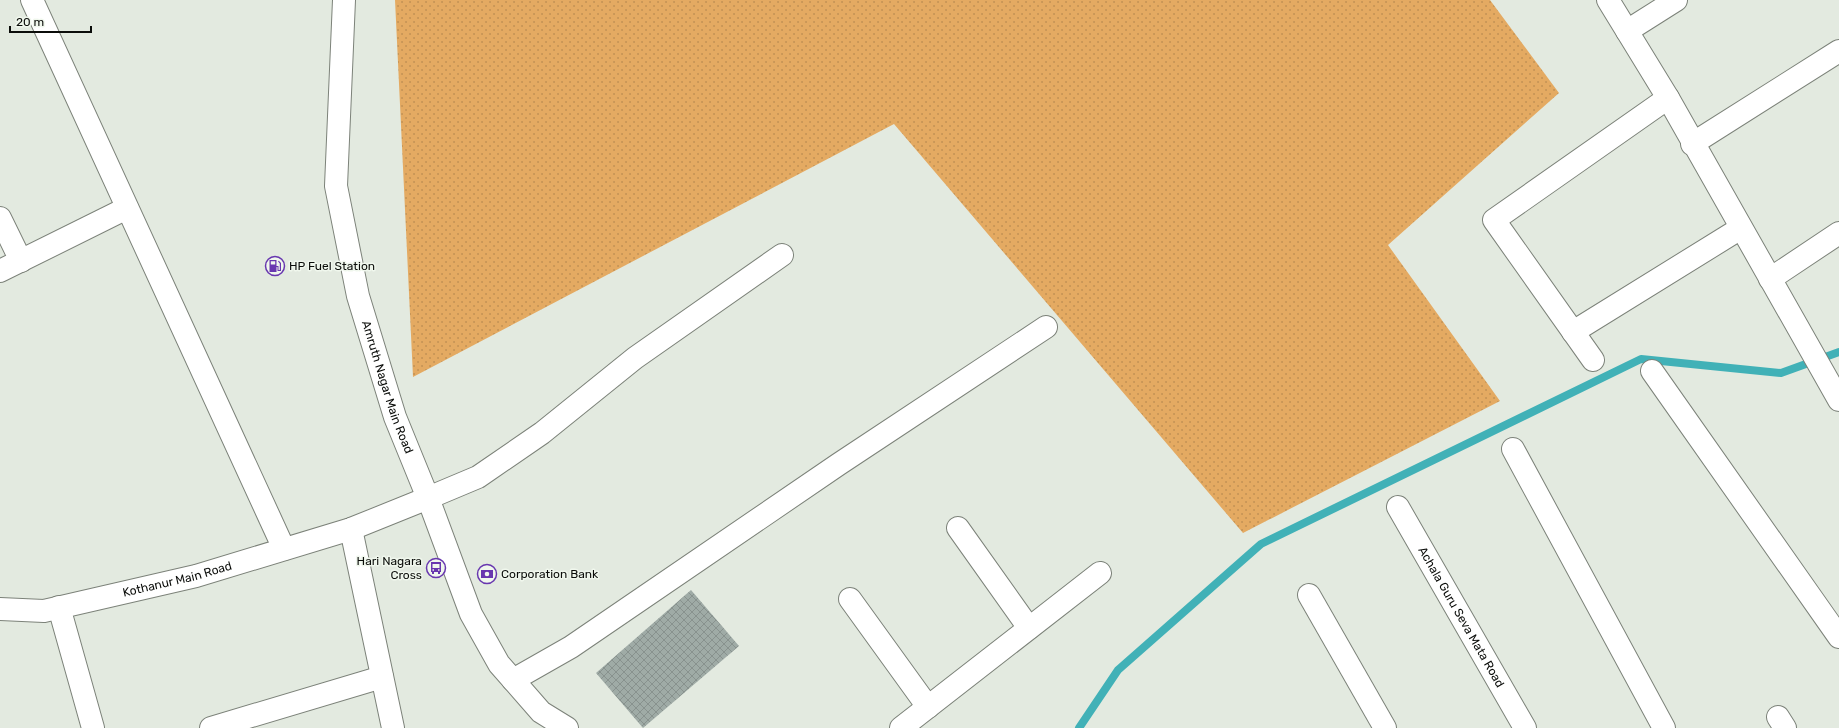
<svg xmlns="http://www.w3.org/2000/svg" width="1839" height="728" viewBox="0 0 1839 728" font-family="Rubik,sans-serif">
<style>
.grass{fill:url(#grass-dots)}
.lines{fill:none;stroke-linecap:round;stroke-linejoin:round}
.stream{stroke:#41b1b7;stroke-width:8}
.building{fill:url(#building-cross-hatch)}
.street-casing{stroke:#7c8279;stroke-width:24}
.secondary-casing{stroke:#7c8279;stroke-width:24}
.street{stroke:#fff;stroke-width:22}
.secondary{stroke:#fff;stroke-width:22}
.labels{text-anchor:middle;stroke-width:3;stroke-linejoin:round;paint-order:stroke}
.poi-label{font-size:12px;fill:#0b0d0a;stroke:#f0f7ed;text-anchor:start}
.street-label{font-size:12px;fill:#0b0d0a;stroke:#f0f7ed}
</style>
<defs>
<pattern id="grass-dots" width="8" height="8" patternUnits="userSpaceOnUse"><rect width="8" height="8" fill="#e4aa62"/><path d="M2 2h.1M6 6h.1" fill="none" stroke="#c29154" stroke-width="1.8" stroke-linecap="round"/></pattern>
<pattern id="building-cross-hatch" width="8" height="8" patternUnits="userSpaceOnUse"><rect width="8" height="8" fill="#9faba6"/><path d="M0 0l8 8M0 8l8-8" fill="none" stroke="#88928e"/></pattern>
</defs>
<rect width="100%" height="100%" fill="#e3eae0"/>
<path class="grass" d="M 395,0 L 1490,0 L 1559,93 L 1388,245 L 1500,401 L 1243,533 L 894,124 L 413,377 Z"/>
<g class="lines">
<path class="stream" d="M 1079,728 L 1118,670 L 1261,544 L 1641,359 L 1781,373 L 1839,352"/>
</g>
<path class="building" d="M 691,590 L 739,646 L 643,728 L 596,673 Z"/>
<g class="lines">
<g class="street-casing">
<g id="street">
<path d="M 32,0 L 284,549"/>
<path d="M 1608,0 L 1627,31"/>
<path d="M 1692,144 L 1839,51"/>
<path d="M 0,218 L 21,261"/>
<path d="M 0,271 L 127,208"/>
<path d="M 1770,279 L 1839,233"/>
<path d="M 1573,332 L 1741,228"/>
<path d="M 1593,360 L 1494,220 L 1668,98"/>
<path d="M 1652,371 L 1839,637"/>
<path d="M 1513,449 L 1664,728"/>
<path d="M 428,498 L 478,477 L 542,433 L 635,358 L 782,255"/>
<path id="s1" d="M 1398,507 L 1525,728"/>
<path d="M 958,528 L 1029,628"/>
<path d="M 1309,595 L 1385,728"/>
<path d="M 850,599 L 928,707"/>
<path d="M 59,607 L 93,728"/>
<path d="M 513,680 L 571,647 L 839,464 L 1046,327"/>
<path d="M 1778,717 L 1785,728"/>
<path d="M 211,728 L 382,677"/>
<path d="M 901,728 L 1100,573"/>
</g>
</g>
<g class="secondary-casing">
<g id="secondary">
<path id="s2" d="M 344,0 L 336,186 L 358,296 L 395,417 L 428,498 L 471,614 L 499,664 L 541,712 L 567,728"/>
<path d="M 1676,0 L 1627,31 L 1668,98 L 1839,400"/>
<path d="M 351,529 L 393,728"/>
<path id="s3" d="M 0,609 L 44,611 L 196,576 L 351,529 L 428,498"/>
</g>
</g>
<use href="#street" class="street"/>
<use href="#secondary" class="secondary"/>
</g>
<defs>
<g id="fuel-ring" transform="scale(1)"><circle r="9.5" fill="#f0f7ed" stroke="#6837af" stroke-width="1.5"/><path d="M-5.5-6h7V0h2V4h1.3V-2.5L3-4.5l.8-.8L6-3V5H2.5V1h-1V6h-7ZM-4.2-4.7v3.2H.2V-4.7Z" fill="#6837af"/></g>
<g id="bus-ring" transform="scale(1)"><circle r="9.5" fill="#f0f7ed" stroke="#6837af" stroke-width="1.5"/><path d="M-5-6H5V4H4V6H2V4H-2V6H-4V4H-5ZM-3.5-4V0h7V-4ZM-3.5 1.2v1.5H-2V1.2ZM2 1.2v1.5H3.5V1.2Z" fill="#6837af"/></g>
<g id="bank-ring" transform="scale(1)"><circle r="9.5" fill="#f0f7ed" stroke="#6837af" stroke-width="1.5"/><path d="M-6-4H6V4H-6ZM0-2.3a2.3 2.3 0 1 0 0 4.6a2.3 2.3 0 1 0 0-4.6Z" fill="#6837af"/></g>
</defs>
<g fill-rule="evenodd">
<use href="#fuel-ring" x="275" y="266"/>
<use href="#bus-ring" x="436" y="568"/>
<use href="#bank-ring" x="487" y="574"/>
</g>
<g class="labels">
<g class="poi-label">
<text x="289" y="270">HP Fuel Station</text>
<text x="422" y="565" text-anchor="end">Hari Nagara<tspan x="422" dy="14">Cross</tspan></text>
<text x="501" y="578">Corporation Bank</text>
</g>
<g class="street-label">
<text dy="4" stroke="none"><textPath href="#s2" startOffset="394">Amruth Nagar Main Road</textPath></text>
<text dy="4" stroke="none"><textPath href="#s3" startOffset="181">Kothanur Main Road</textPath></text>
<text dy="4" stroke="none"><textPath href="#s1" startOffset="127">Achala Guru Seva Mata Road</textPath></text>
</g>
</g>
<path d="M10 26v6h81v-6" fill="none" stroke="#0b0d0a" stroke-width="2"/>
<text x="16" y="26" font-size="12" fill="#0b0d0a" stroke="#f0f7ed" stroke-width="3" paint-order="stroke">20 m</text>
</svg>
